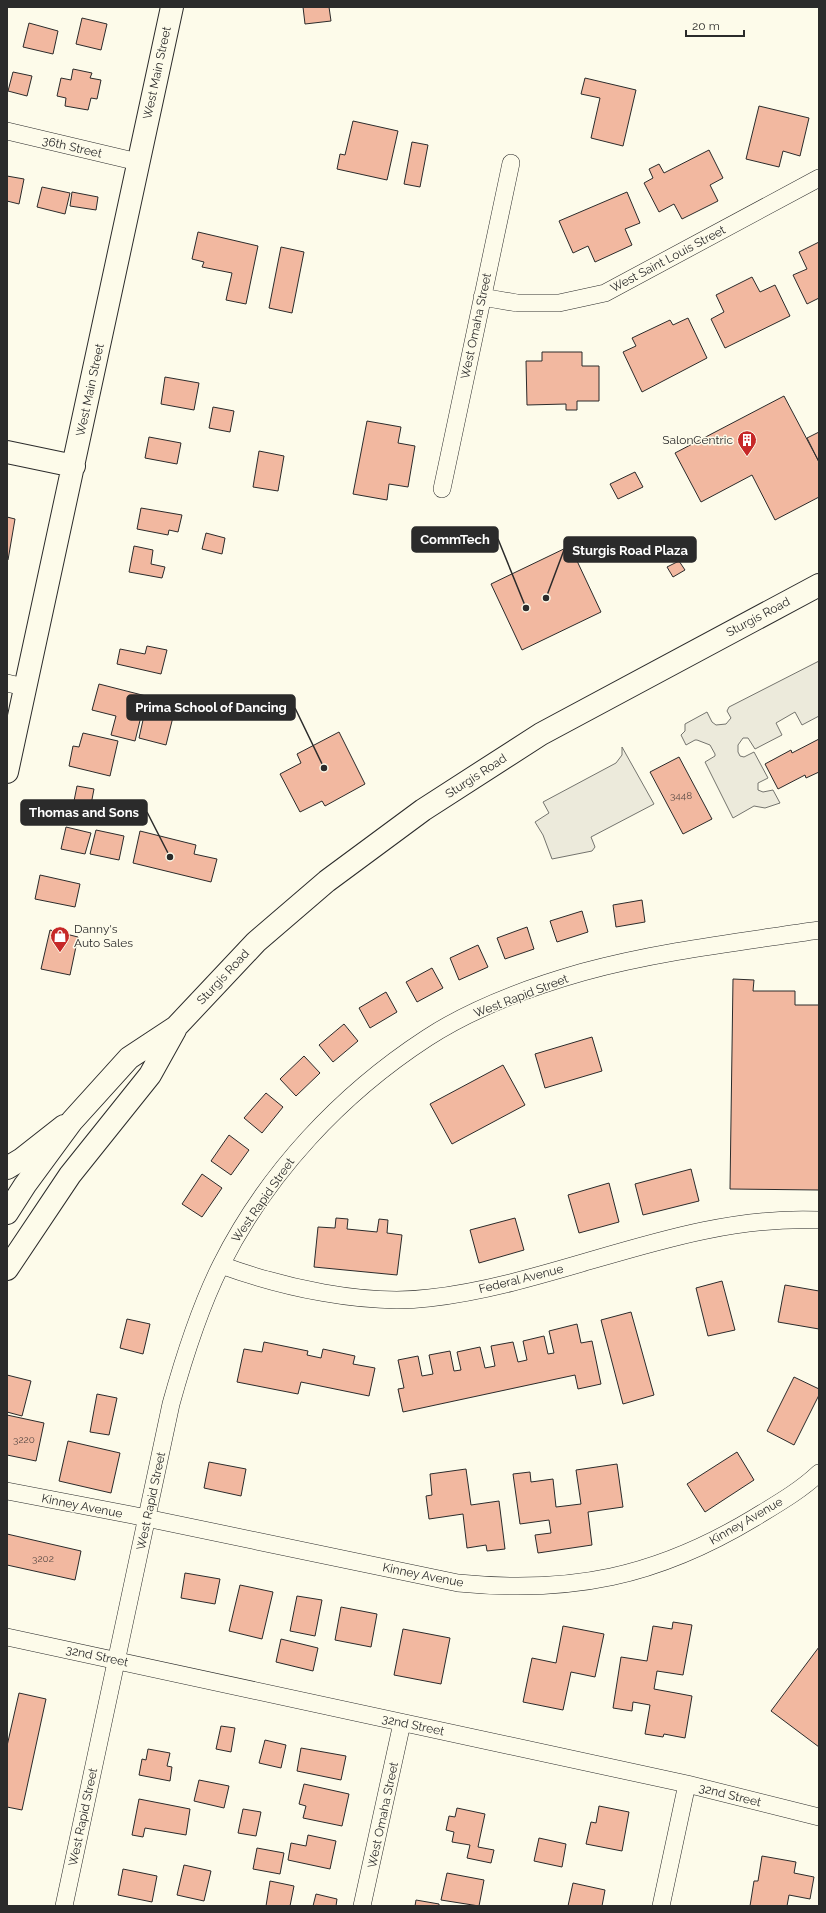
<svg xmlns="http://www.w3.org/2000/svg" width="826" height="1913" viewBox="0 0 826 1913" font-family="Raleway,sans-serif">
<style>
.parking{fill:#eceadb;stroke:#74746e}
.building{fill:#f2b8a0;stroke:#2b2b2b}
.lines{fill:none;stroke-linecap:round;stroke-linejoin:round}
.minor-casing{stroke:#2b2b2b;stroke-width:18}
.tertiary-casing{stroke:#2b2b2b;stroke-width:24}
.primary-casing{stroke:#2b2b2b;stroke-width:24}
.minor{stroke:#fdfbea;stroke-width:17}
.tertiary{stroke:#fdfbea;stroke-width:22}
.primary{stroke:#fdfbea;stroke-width:22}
.labels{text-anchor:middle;stroke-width:3;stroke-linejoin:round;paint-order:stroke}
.number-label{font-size:10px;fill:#5d4e48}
.street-label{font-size:12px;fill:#2b2b2b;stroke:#fdfbea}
.poi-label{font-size:12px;fill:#2b2b2b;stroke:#fdfbea;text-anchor:end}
.leader{fill:none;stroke:#2b2b2b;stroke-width:1.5}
.callout-dot{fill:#2b2b2b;stroke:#fdfbea;stroke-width:1.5}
.callout{fill:#2b2b2b;stroke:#2b2b2b;stroke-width:1.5}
.callout-label{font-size:13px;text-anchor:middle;font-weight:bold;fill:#fff}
</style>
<rect width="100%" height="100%" fill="#fdfbea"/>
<path class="parking" d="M 819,661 L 819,716 L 802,725 L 795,712 L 776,723 L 782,735 L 755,749 L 748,738 L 743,738 L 738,745 L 738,752 L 740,756 L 744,757 L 754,752 L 768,778 L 758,783 L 758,790 L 763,792 L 773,790 L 780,803 L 765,808 L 754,806 L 733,818 L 705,762 L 715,756 L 715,754 L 710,745 L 697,740 L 695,740 L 686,745 L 681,735 L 685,731 L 685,724 L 707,712 L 712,722 L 716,725 L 726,724 L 731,718 L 727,711 L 729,707 Z
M 622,747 L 654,804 L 591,837 L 595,847 L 592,851 L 552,859 L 543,835 L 535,822 L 549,813 L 543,802 L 616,763 L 622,755 Z"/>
<path class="building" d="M 303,7 L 329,7 L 331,21 L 305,24 Z
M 82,18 L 107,24 L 101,50 L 76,44 Z
M 29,23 L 58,31 L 53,54 L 23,47 Z
M 73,69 L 92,73 L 90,78 L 101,80 L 97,99 L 91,98 L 88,110 L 65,106 L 66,98 L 57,96 L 61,78 L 71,80 Z
M 13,72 L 32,76 L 27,96 L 8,91 Z
M 585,78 L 636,90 L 623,146 L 591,138 L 600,98 L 581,94 Z
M 759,106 L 809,118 L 800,156 L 783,151 L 779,167 L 746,159 Z
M 353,121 L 398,131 L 387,180 L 337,169 L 340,154 L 345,155 Z
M 412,142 L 428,145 L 420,187 L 404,184 Z
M 709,150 L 723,178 L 710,185 L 718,201 L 682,219 L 674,204 L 659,212 L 644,183 L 653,178 L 649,169 L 659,164 L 664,173 Z
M 7,176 L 24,179 L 19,204 L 7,201 Z
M 42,187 L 70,193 L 65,214 L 37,207 Z
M 72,192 L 98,197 L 96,210 L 70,206 Z
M 627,192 L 640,223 L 625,229 L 632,245 L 595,262 L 588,246 L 573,253 L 559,221 Z
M 198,232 L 258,246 L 246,304 L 226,300 L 232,273 L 202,267 L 204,262 L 192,259 Z
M 819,242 L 819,298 L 807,304 L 793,275 L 807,269 L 799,252 Z
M 281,247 L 304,252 L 292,313 L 269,308 Z
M 752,277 L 760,292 L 775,285 L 790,316 L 725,348 L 711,319 L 724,312 L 716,295 Z
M 688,318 L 707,358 L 642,392 L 623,352 L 636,346 L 632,338 L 670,320 L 673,325 Z
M 542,352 L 582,352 L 582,366 L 599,366 L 599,401 L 577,401 L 577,410 L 566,410 L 566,404 L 527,405 L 526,361 L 542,361 Z
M 165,377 L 199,383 L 194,410 L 161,404 Z
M 784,396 L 819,462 L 819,497 L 775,520 L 752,475 L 701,502 L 675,453 Z
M 213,407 L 234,411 L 230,432 L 209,428 Z
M 367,421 L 401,427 L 398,443 L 415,446 L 408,487 L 389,484 L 387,500 L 353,494 Z
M 819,432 L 819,462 L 807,438 Z
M 149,437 L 181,443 L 177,464 L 145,458 Z
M 259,451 L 284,456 L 278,491 L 253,487 Z
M 635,472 L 643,487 L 618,499 L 610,484 Z
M 141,508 L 182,515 L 178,532 L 169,530 L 168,535 L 137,529 Z
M 7,517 L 15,519 L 8,560 L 7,560 Z
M 206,533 L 225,538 L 222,554 L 202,549 Z
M 134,546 L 153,550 L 151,564 L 165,567 L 162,578 L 129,572 Z
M 570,546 L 601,612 L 522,650 L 491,584 Z
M 679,561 L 685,570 L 673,577 L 667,567 Z
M 147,646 L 167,650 L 161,674 L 117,664 L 120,649 L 145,654 Z
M 99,684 L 146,696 L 135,741 L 111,735 L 116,716 L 92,710 Z
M 147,702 L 175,709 L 166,745 L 139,738 Z
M 339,732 L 365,784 L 325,806 L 322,801 L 300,812 L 280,774 L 301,763 L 297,754 Z
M 83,733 L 118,741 L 110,776 L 69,766 L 73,746 L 79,747 Z
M 819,739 L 819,772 L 806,778 L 805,775 L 778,789 L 765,764 L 791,750 L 792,753 Z
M 679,757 L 712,819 L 683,834 L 650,772 Z
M 77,786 L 94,789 L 89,815 L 72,811 Z
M 66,827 L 91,833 L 85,854 L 61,849 Z
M 96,830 L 124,836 L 119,860 L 90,854 Z
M 140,831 L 196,845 L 194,854 L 217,859 L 211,882 L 133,863 Z
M 40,875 L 80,884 L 75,907 L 35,899 Z
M 642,900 L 645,922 L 616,927 L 613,905 Z
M 582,911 L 588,932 L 557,942 L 550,921 Z
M 527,927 L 534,949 L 505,959 L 497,938 Z
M 50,930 L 78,937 L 70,975 L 41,969 Z
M 478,945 L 488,967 L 459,980 L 450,958 Z
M 432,968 L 443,988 L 417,1002 L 406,982 Z
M 733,979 L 754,980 L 753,991 L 795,991 L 795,1005 L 819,1005 L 819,1190 L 730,1189 Z
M 386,992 L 397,1012 L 370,1028 L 359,1008 Z
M 344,1024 L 358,1041 L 333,1062 L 319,1045 Z
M 592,1037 L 602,1071 L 545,1088 L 535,1054 Z
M 304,1056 L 320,1073 L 296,1096 L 280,1079 Z
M 503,1065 L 525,1105 L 452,1144 L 430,1104 Z
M 266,1093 L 283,1107 L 262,1133 L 244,1118 Z
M 229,1135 L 249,1150 L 231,1175 L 211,1161 Z
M 691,1169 L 699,1201 L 643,1215 L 635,1184 Z
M 202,1174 L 222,1188 L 202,1217 L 182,1204 Z
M 609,1183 L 619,1222 L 579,1233 L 568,1195 Z
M 336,1218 L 348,1219 L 347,1229 L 377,1232 L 379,1219 L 388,1220 L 387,1233 L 402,1235 L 397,1275 L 314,1267 L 318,1227 L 335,1228 Z
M 515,1218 L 524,1250 L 479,1263 L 470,1230 Z
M 722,1281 L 735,1330 L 708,1336 L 696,1288 Z
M 785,1285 L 819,1291 L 819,1329 L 778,1322 Z
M 631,1312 L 654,1395 L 623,1404 L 601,1320 Z
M 127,1319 L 150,1324 L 143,1354 L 120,1348 Z
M 577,1324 L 581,1343 L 592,1341 L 601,1384 L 578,1389 L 575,1375 L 403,1412 L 398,1389 L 404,1388 L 398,1360 L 418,1356 L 422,1376 L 433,1374 L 429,1355 L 450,1351 L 454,1371 L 461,1370 L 457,1352 L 480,1347 L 485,1368 L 495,1366 L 491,1346 L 513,1342 L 518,1362 L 527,1360 L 523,1341 L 544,1336 L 548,1354 L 554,1353 L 549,1331 Z
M 264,1342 L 308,1351 L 307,1355 L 321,1358 L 323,1349 L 355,1356 L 353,1364 L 375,1368 L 369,1396 L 301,1382 L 298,1394 L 237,1382 L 244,1349 L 262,1352 Z
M 7,1375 L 31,1381 L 22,1416 L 7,1412 Z
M 794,1377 L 819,1389 L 819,1395 L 794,1445 L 767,1431 Z
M 97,1394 L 117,1398 L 109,1435 L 90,1432 Z
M 7,1415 L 44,1423 L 36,1461 L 7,1455 Z
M 68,1441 L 120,1453 L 111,1493 L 59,1481 Z
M 737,1452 L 754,1480 L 705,1512 L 687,1484 Z
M 209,1462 L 246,1469 L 241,1496 L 204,1488 Z
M 617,1464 L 623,1507 L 588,1512 L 592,1545 L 538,1553 L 535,1535 L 551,1533 L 549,1520 L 520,1524 L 513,1474 L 530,1472 L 531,1482 L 553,1479 L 556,1507 L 581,1504 L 576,1470 Z
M 466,1469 L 471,1505 L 499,1501 L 505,1549 L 487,1551 L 486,1545 L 467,1548 L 463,1514 L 429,1519 L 426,1496 L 432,1495 L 430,1474 Z
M 7,1534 L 81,1551 L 75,1580 L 7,1565 Z
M 185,1573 L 220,1579 L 215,1604 L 181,1598 Z
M 240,1585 L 273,1592 L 262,1639 L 229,1631 Z
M 297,1596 L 322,1600 L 315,1636 L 290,1631 Z
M 341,1607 L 377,1614 L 371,1647 L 335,1640 Z
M 673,1622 L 692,1625 L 683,1675 L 657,1671 L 654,1689 L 692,1696 L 685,1738 L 664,1734 L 663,1737 L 645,1734 L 650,1705 L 633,1702 L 632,1711 L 613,1708 L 621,1657 L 647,1661 L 653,1626 L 672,1629 Z
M 563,1626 L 604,1634 L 595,1677 L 571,1672 L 563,1710 L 523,1702 L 532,1658 L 556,1663 Z
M 403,1629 L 450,1638 L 441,1684 L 394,1675 Z
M 281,1639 L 318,1648 L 313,1671 L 276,1662 Z
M 819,1647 L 819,1747 L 771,1711 Z
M 19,1693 L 46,1699 L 22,1810 L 7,1807 L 7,1746 Z
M 221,1726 L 235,1728 L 231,1752 L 216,1749 Z
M 265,1740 L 286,1745 L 281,1768 L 259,1763 Z
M 301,1748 L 346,1756 L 341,1780 L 297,1771 Z
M 148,1749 L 170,1753 L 167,1766 L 172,1767 L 170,1781 L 139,1775 L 142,1759 L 146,1760 Z
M 199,1780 L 229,1786 L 224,1808 L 194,1801 Z
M 304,1784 L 349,1794 L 342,1826 L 303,1818 L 306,1806 L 299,1804 Z
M 139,1799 L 190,1809 L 186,1835 L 145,1828 L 143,1837 L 132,1835 Z
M 599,1806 L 629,1812 L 622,1851 L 586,1844 L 591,1822 L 596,1823 Z
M 457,1808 L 485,1814 L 478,1847 L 494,1850 L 491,1863 L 467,1858 L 470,1845 L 452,1842 L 454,1832 L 446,1830 L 449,1816 L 455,1817 Z
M 243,1809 L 261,1812 L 256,1836 L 238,1833 Z
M 308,1835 L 336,1841 L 330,1869 L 288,1860 L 291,1843 L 306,1846 Z
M 539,1838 L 566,1844 L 562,1867 L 534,1861 Z
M 257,1848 L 284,1853 L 280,1874 L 253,1869 Z
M 762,1856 L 796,1862 L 794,1873 L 814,1877 L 810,1899 L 789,1895 L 787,1906 L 750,1906 L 754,1881 L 758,1881 Z
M 184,1865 L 211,1871 L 204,1901 L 177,1895 Z
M 123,1869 L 157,1876 L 152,1902 L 118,1895 Z
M 447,1873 L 484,1880 L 479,1906 L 441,1900 Z
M 270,1881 L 294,1886 L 290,1906 L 266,1906 Z
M 573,1883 L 605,1890 L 602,1906 L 568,1906 Z
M 316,1894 L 337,1899 L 336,1906 L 313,1906 Z
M 416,1900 L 439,1904 L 439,1906 L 415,1906 Z"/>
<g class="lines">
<g class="minor-casing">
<path id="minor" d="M 7,131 L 138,162
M 482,297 L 517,303 L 559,303 L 605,293 L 819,178
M 442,489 L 511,163
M 7,683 L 24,687
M 221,1265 C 281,1287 365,1306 429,1298 C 561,1283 684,1214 819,1220
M 7,1491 L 132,1515 L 458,1583 C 571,1594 656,1577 754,1518 C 777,1504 800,1491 819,1473
M 7,1637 L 687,1784 L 819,1817
M 64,1906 L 171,1404 C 184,1357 199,1309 221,1265 C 267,1173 341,1094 427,1038 C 473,1008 530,987 583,972 C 660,951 740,942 819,930
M 362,1906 L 402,1723
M 661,1906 L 687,1784"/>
</g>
<g class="tertiary-casing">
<path id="tertiary" d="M 7,452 L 74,466
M 7,772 L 172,7
M 7,1168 L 22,1159 L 64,1126"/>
</g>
<g class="primary-casing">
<path id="primary" d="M 7,1213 L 25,1185 L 72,1121 L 129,1058 L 176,1027 L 256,942 L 327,881 L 423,810 L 541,734 L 819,585
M 7,1269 L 70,1175 L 150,1075 L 175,1030"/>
</g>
<use href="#minor" class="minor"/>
<use href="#tertiary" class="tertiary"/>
<use href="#primary" class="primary"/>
</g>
<defs>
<g id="building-pin" transform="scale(1)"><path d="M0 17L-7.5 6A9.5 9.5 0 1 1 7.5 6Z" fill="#c62828" stroke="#fdfbea"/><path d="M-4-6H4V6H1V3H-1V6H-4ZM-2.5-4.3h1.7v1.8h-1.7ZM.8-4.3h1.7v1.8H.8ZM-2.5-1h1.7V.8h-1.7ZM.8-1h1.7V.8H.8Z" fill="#fff"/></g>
<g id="shop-pin" transform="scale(1)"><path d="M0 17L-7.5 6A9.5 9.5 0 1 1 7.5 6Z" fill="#c62828" stroke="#fdfbea"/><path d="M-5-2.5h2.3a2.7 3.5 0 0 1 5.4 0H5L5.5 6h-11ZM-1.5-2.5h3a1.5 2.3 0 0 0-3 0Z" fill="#fff"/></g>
</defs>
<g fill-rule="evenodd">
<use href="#building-pin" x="747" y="440"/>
<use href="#shop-pin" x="60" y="936"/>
</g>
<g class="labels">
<g class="number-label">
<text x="681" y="799">3448</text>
<text x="24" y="1443">3220</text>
<text x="43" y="1562">3202</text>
</g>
<g class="street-label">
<text transform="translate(157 73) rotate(-78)" y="4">West Main Street</text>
<text transform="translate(72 147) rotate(13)" y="4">36th Street</text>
<text transform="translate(668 259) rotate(-28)" y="4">West Saint Louis Street</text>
<text transform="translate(476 326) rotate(-78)" y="4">West Omaha Street</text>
<text transform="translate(90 390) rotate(-78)" y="4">West Main Street</text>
<text transform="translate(758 617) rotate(-28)" y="4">Sturgis Road</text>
<text transform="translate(476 776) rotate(-33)" y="4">Sturgis Road</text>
<text transform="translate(223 977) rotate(-47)" y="4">Sturgis Road</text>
<text transform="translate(521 996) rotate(-21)" y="4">West Rapid Street</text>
<text transform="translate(263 1200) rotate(-55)" y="4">West Rapid Street</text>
<text transform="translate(521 1279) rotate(-14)" y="4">Federal Avenue</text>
<text transform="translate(151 1501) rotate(-78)" y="4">West Rapid Street</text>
<text transform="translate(82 1506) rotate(11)" y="4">Kinney Avenue</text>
<text transform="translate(746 1521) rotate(-30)" y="4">Kinney Avenue</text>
<text transform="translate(423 1575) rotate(11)" y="4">Kinney Avenue</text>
<text transform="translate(97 1656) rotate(12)" y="4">32nd Street</text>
<text transform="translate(413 1725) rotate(12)" y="4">32nd Street</text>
<text transform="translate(730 1795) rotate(14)" y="4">32nd Street</text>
<text transform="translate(383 1815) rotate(-78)" y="4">West Omaha Street</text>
<text transform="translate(83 1817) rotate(-78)" y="4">West Rapid Street</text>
</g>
<g class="poi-label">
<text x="733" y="444">SalonCentric</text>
<text x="74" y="933" text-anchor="start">Danny's<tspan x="74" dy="14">Auto Sales</tspan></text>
</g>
</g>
<path class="leader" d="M526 608L498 539M546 598L564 550M324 768L295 708M170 857L147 812"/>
<g class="callout-dot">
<circle cx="526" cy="608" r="4"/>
<circle cx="546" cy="598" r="4"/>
<circle cx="324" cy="768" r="4"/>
<circle cx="170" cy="857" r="4"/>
</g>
<g class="callout">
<rect x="412" y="527" width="86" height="25" rx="4"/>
<rect x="564" y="537" width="132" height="25" rx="4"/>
<rect x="127" y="695" width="168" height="25" rx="4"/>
<rect x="21" y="800" width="126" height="25" rx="4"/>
</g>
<g class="callout-label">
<text x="455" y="544">CommTech</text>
<text x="630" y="555">Sturgis Road Plaza</text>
<text x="211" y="712">Prima School of Dancing</text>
<text x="84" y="817">Thomas and Sons</text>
</g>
<rect width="826" height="1913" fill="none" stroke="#2b2b2b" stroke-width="16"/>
<path d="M686 30v6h58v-6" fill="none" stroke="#2b2b2b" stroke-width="2"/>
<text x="692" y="30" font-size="12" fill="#2b2b2b" stroke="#fdfbea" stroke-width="3" paint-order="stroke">20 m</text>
</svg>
